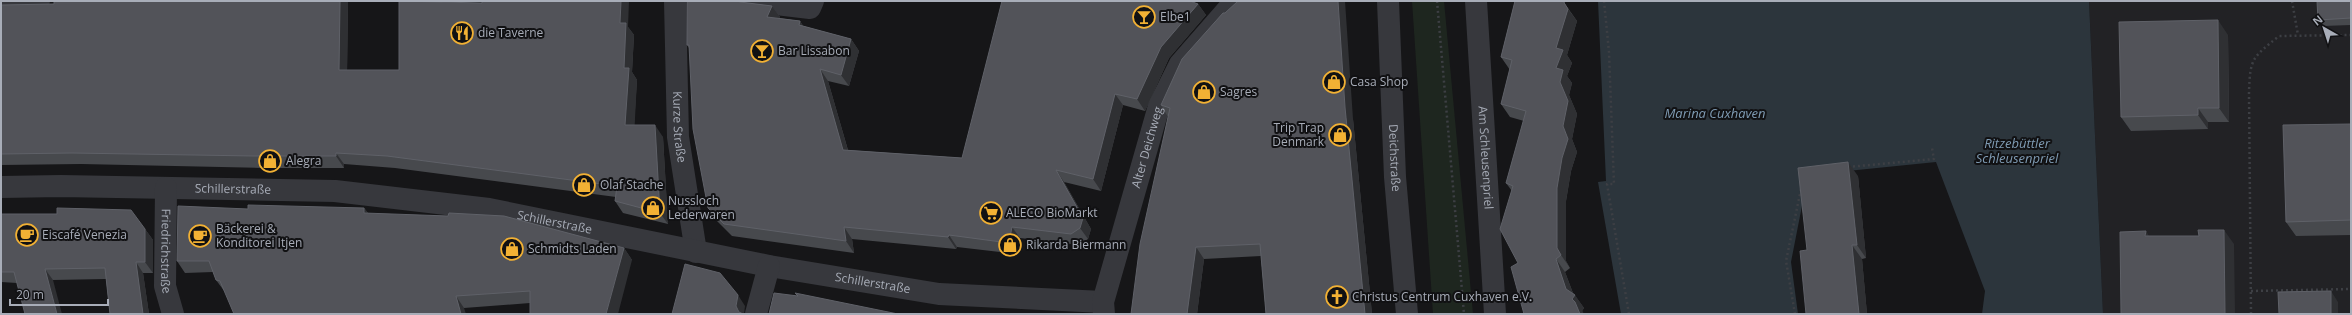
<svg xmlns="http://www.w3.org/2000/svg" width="2352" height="315" viewBox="0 0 2352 315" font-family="'Open Sans',sans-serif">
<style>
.built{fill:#222225}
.green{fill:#1e261f}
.water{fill:#2c353c}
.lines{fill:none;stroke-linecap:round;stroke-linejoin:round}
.path{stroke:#3d3f44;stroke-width:2.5;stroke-dasharray:2 3;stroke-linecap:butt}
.minor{stroke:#37383d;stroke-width:22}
.wall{fill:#47494d}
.shaded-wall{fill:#2f3033}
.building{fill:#525359;stroke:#5f6168}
.labels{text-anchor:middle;stroke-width:4;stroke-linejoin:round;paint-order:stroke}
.poi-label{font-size:12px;fill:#a8adb8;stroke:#111113;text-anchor:start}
.street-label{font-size:12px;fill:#a8adb8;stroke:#111113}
.water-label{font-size:13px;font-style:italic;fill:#7f9bb3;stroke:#111113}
</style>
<rect width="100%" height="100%" fill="#161618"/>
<path class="built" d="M 2089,1 L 2351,1 L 2351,314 L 2103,314 Z"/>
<path class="green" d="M 1412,1 L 1444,1 L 1473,314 L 1433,314 Z"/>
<path class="water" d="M 1598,1 L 2089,1 L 2103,314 L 1982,314 L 1985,291 L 1936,162 L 1808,175 L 1791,262 L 1798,314 L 1621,314 L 1598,182 L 1606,181 Z"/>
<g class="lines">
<path class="path" d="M 1437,1 L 1464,314
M 1604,1 L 1609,52 L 1614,184 L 1607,184 L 1629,314
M 2292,1 L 2298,35
M 1848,167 L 1934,159 L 1932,148
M 2251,291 L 2351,289
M 1795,314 L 1786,261 L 1801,189
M 2251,314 L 2249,93 C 2250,58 2252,58 2279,36 L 2351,35"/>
<g class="minor">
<path id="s1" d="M 675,1 L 678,137 L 696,252"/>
<path d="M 750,1 L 810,8 L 813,1"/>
<path id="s2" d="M 1388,1 L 1395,177 L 1407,314"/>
<path id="s3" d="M 1476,1 L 1495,314"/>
<path d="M 1,2 L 39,1"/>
<path id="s4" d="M 1,187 L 61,186 L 335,191 L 489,209 L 769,266 L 939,294 L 1103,302"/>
<path id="s5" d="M 166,188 L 165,286 L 173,314"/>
<path d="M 756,314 L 769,266"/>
<path id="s6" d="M 1104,314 L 1103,302 L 1159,106 L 1180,64 L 1235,1"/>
</g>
</g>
<path class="wall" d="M 348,1 L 347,70 L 399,70 L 628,27 L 634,35 L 632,72 L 637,80 L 634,125 L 663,137 L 668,224 L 623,213 L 615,201 L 616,197 L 395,168 L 344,164 L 344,168 L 262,168 L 81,164 L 1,165 L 1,5 Z
M 687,1 L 739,1 L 740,2 L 772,6 L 780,17 L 779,18 L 800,21 L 803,26 L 851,39 L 859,51 L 849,86 L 828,81 L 848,150 L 962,158 L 1198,4 L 1206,15 L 1169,58 L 1145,111 L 1123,105 L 1101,191 L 1064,182 L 1091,229 L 1088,239 L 1079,245 L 1020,238 L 1017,254 L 957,247 L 956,249 L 852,239 L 854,253 L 732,236 L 716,220 L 708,208 L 689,48 L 687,45 Z
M 1515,1 L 1565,1 L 1565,4 L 1577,21 L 1567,55 L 1572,63 L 1567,76 L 1572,83 L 1569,95 L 1577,114 L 1572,139 L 1577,152 L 1571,171 L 1566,201 L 1566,261 L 1570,268 L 1565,272 L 1573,293 L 1584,308 L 1582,311 L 1584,314 L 1524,314 L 1518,263 L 1512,191 L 1506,183 L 1524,121 L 1510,117 L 1501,104 L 1510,70 L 1501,57 Z
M 2351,1 L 2351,25 L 2323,26 L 2318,20 Z
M 1225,13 L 1353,119 L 1372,314 L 1266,314 L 1261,256 L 1204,259 L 1197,314 L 1131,314 L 1168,117 L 1161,105 Z
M 2228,35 L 2229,122 L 2208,122 L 2208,129 L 2131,131 L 2121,117 Z
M 2351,124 L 2351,235 L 2296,236 L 2286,222 Z
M 1858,176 L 1866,258 L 1862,259 L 1867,314 L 1806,314 L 1807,250 Z
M 364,208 L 368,213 L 624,248 L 632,260 L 530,303 L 464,308 L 225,292 L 216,280 L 213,272 L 185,273 L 177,261 L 248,209 Z
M 1,214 L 145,229 L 153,240 L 153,273 L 143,273 L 149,314 L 110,314 L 106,279 L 53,280 L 17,283 L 1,282 Z"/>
<path class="shaded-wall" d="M 340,1 L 348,1 L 347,81 L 339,70 Z
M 621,1 L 629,1 L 628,27 L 634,35 L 632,72 L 637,80 L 634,137 L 625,125 L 624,68 L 620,23 Z
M 1338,1 L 1345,1 L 1353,119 L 1372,314 L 1365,314 L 1345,107 Z
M 1198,4 L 1206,15 L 1169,58 L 1145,111 L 1137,99 L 1161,47 Z
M 772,6 L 780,17 L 775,28 L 767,17 Z
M 1568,9 L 1577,21 L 1567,55 L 1572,63 L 1567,76 L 1572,83 L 1569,95 L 1577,114 L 1572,139 L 1577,152 L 1571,171 L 1566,201 L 1566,261 L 1570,268 L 1561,255 L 1557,248 L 1557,188 L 1563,126 L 1560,82 L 1556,68 L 1556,48 Z
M 2218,20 L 2228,35 L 2229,122 L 2219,108 Z
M 800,21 L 808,33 L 799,25 Z
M 851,39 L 859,51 L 849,86 L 841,75 Z
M 820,69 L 828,81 L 851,161 L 843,150 Z
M 1115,94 L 1123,105 L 1101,191 L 1093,179 Z
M 2198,108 L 2208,122 L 2208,129 L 2198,115 Z
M 655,125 L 663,137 L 668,224 L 660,213 Z
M 336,153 L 344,164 L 344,168 L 336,156 Z
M 1848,162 L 1858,176 L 1866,258 L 1857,245 Z
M 1056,170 L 1064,182 L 1091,229 L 1088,239 L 1080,228 Z
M 364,208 L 373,219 L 364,213 Z
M 844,227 L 852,239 L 854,253 L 846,241 Z
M 1012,227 L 1020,238 L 1017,254 L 1009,243 Z
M 145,229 L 153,240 L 153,273 L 145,262 Z
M 2224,230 L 2234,244 L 2235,314 L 2225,314 Z
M 2146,231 L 2155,246 L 2145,236 Z
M 949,235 L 957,247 L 956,249 L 948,237 Z
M 1852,245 L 1862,259 L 1867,314 L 1859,314 Z
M 1196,247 L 1204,259 L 1197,314 L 1187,314 Z
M 624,248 L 632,260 L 618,314 L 606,314 Z
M 1556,259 L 1565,272 L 1574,296 L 1575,295 L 1584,308 L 1582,311 L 1584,314 L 1580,314 L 1572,299 L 1566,289 Z
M 136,262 L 143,273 L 149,314 L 143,314 Z
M 45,269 L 53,280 L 62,314 L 57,314 Z
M 2331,291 L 2338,302 L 2338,314 L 2331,314 Z
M 738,295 L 745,306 L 744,314 L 741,314 L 736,306 Z
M 456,296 L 464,308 L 466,314 L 461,314 Z"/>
<path class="building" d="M 54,1 L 340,1 L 339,70 L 399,70 L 399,1 L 482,3 L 482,1 L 621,1 L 620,23 L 626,23 L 624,68 L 629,68 L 625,125 L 655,125 L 660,213 L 615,201 L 617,186 L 387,156 L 336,153 L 336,156 L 254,156 L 72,153 L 1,154 L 1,5 L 54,4 Z
M 687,1 L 738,1 L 740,2 L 772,6 L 767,17 L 800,21 L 799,25 L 851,39 L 841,75 L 820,69 L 843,150 L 962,158 L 1002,1 L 1190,1 L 1198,4 L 1161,47 L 1137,99 L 1115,94 L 1093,179 L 1056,170 L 1083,218 L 1080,228 L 1071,234 L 1012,227 L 1009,243 L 949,235 L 948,237 L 844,227 L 846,241 L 724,224 L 708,208 L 693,129 L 689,45 L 687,45 Z
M 1238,1 L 1338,1 L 1345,107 L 1365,314 L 1266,314 L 1260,244 L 1196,247 L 1187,314 L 1131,314 L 1140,244 L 1170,108 L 1161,105 L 1182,59 L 1223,13 L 1225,13 Z
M 1515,1 L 1563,1 L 1568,9 L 1556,48 L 1563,50 L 1556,68 L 1563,70 L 1560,82 L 1568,101 L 1563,126 L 1568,139 L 1562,158 L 1557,188 L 1557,248 L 1561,255 L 1556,259 L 1566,289 L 1575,295 L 1572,299 L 1575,302 L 1580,314 L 1524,314 L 1511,267 L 1518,263 L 1500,229 L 1513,186 L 1506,183 L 1526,111 L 1501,104 L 1512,60 L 1501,57 Z
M 2317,1 L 2351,1 L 2351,18 L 2318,20 Z
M 2218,20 L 2219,108 L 2198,108 L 2198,115 L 2121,117 L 2119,22 Z
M 2351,124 L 2351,220 L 2286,222 L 2283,125 Z
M 1848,162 L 1857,245 L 1852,245 L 1859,314 L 1806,314 L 1800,251 L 1807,250 L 1798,168 Z
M 248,205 L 364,208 L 364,213 L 448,216 L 449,213 L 504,216 L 624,248 L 606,314 L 530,314 L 530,291 L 456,296 L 461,314 L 234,314 L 220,281 L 216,280 L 209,261 L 177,261 L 178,206 L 248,209 Z
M 57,208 L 131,210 L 145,229 L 145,262 L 136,262 L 143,314 L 110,314 L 105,268 L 45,269 L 57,314 L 25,314 L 14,272 L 1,272 L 1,214 L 57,214 Z
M 2198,230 L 2224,230 L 2225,314 L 2121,314 L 2120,232 L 2146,231 L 2145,236 L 2199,236 Z
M 685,264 L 720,273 L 738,295 L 736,306 L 739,312 L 743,314 L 672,314 Z
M 2331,291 L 2331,314 L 2279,314 L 2278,292 Z
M 774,293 L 798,296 L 795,293 L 898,314 L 769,314 Z"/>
<defs>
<g id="bar-ring" transform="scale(1.15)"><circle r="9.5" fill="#111113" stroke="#f2b134" stroke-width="1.5"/><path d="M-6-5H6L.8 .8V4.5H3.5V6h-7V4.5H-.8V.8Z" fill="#f2b134"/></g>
<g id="restaurant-ring" transform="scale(1.15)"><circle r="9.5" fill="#111113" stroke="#f2b134" stroke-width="1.5"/><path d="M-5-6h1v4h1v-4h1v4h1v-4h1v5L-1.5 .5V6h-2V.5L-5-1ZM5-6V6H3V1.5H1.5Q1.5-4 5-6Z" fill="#f2b134"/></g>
<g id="shop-ring" transform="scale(1.15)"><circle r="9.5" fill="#111113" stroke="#f2b134" stroke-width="1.5"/><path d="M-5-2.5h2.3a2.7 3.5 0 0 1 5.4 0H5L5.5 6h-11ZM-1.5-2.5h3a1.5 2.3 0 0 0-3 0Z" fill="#f2b134"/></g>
<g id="supermarket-ring" transform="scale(1.15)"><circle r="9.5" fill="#111113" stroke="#f2b134" stroke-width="1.5"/><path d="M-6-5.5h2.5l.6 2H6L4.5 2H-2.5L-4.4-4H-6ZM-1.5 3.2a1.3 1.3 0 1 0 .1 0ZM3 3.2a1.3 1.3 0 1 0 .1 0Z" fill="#f2b134"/></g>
<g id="cafe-ring" transform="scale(1.15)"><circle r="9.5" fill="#111113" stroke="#f2b134" stroke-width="1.5"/><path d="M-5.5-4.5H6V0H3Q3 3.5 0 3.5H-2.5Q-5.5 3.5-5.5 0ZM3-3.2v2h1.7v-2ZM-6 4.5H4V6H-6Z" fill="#f2b134"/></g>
<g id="church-ring" transform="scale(1.15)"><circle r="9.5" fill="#111113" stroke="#f2b134" stroke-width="1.5"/><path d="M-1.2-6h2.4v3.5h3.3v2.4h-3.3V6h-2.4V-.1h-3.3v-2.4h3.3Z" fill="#f2b134"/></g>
</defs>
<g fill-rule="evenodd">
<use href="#bar-ring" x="1144" y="17"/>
<use href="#restaurant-ring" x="462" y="33"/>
<use href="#bar-ring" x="762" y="51"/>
<use href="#shop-ring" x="1334" y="82"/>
<use href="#shop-ring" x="1204" y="92"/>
<use href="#shop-ring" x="1340" y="135"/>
<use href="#shop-ring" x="270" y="161"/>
<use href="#shop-ring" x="584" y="185"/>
<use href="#shop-ring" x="653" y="208"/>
<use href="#supermarket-ring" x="991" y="213"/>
<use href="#cafe-ring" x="27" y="235"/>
<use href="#cafe-ring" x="200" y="236"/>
<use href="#shop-ring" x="1010" y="245"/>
<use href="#shop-ring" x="512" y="249"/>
<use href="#church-ring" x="1337" y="297"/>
</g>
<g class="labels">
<g class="poi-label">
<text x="1160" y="21">Elbe1</text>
<text x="478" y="37">die Taverne</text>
<text x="778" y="55">Bar Lissabon</text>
<text x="1350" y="86">Casa Shop</text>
<text x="1220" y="96">Sagres</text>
<text x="1324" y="132" text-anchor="end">Trip Trap<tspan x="1324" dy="14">Denmark</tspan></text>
<text x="286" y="165">Alegra</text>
<text x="600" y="189">Olaf Stache</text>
<text x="668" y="205">Nussloch<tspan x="668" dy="14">Lederwaren</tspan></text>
<text x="1006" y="217">ALECO BioMarkt</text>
<text x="216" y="233">Bäckerei &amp;<tspan x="216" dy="14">Konditorei Itjen</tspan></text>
<text x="42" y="239">Eiscafé Venezia</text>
<text x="1026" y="249">Rikarda Biermann</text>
<text x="528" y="253">Schmidts Laden</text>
<text x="1352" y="301">Christus Centrum Cuxhaven e.V.</text>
</g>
<g class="street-label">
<text dy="4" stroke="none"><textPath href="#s1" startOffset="126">Kurze Straße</textPath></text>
<text dy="4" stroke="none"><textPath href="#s6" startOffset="173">Alter Deichweg</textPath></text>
<text dy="4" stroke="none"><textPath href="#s3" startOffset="157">Am Schleusenpriel</textPath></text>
<text dy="4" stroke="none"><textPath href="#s2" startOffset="157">Deichstraße</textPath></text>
<text dy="4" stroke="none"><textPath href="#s4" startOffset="232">Schillerstraße</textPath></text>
<text dy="4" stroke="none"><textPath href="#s4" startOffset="556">Schillerstraße</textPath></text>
<text dy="4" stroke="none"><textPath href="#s5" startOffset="63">Friedrichstraße</textPath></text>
<text dy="4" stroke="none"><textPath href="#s4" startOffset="880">Schillerstraße</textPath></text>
</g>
<g class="water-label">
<text x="1715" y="118">Marina Cuxhaven</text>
<text x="2017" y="148">Ritzebüttler<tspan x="2017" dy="15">Schleusenpriel</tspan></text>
</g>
</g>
<rect width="2352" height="315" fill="none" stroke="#a8adb8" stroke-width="4"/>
<g transform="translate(2324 28) rotate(321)" stroke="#111113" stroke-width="3" paint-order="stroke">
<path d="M0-3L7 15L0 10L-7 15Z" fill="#a8adb8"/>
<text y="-6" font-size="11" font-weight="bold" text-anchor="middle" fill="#a8adb8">N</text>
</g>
<path d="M10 299v6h98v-6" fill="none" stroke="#a8adb8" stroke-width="2"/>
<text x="16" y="299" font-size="12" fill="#a8adb8" stroke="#111113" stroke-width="3" paint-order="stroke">20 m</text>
</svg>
